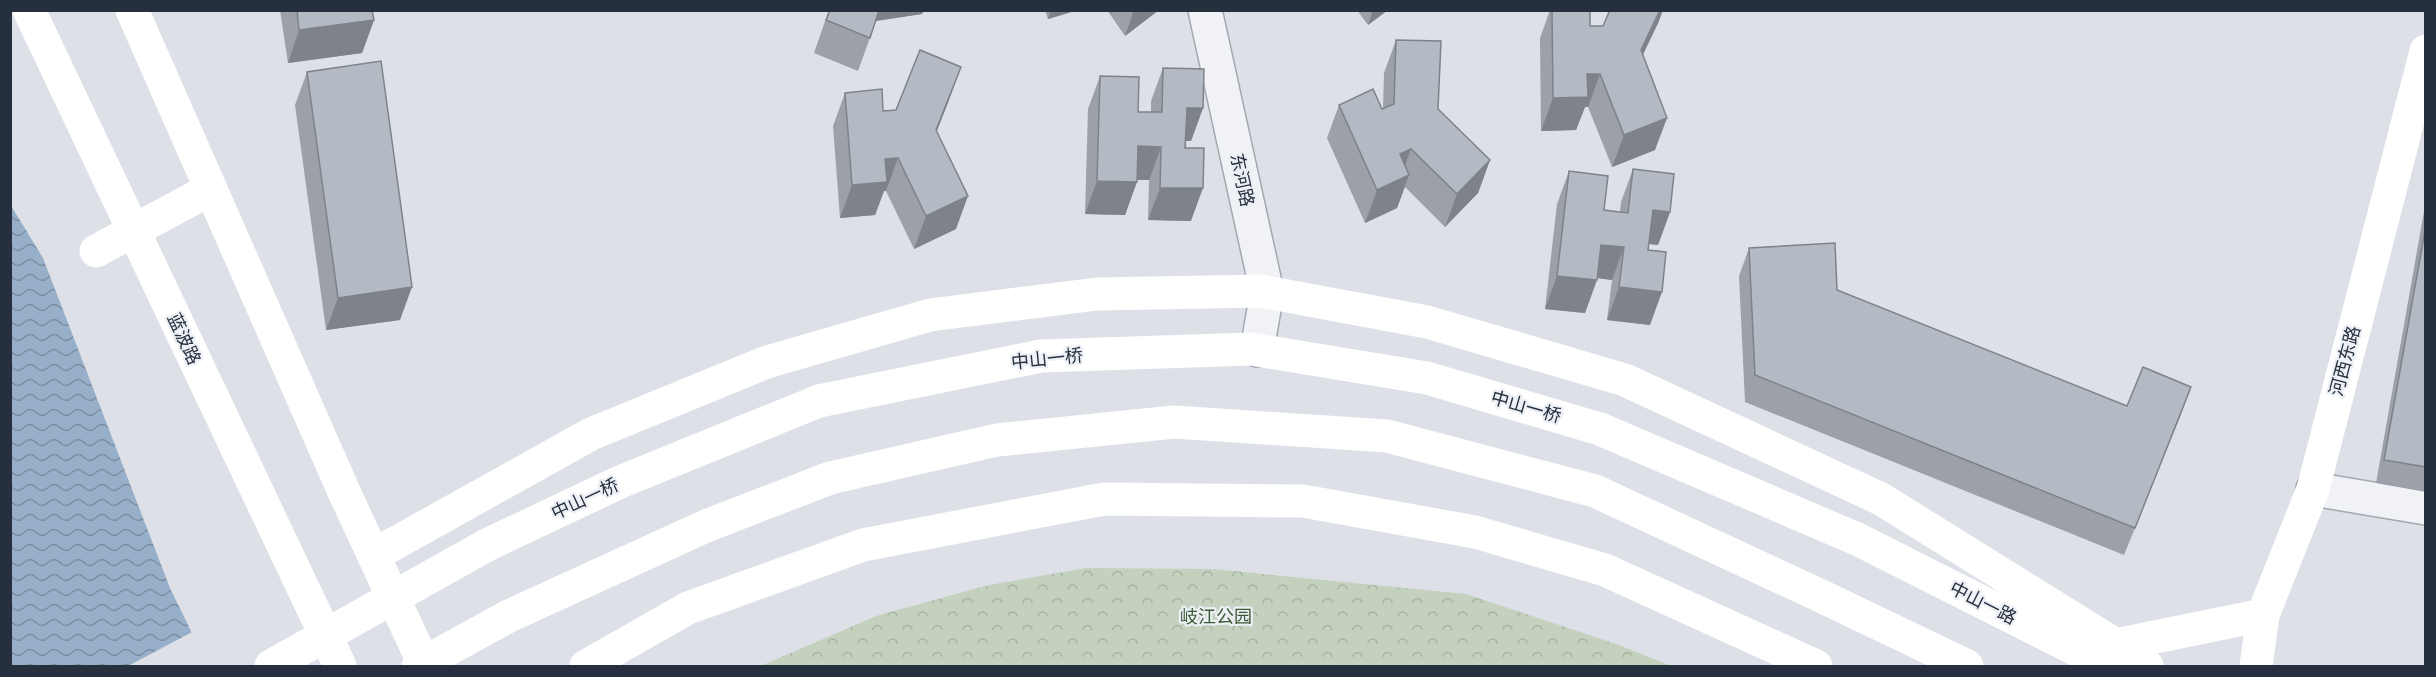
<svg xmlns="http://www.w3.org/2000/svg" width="2436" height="677" viewBox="0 0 2436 677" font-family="'Fira Sans','Noto Sans SC',sans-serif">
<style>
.forest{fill:url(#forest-crowns)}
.water{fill:url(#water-waves)}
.pier{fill:#dde1e7}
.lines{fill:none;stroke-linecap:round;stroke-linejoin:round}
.street-casing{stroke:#a2a8b1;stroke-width:36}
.street{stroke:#f0f2f5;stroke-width:33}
.secondary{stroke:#fff;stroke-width:33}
.secondary-bridge{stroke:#fff;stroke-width:33}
.wall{fill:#9ba0a9}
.shaded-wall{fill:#7e8289}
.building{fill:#b4bac4;stroke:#7e8289;stroke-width:1.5}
.labels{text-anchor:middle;stroke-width:4.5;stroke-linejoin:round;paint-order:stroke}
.street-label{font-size:18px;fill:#262f3e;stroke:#ecf0f5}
.park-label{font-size:18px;fill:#3b5934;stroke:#ecf0f5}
</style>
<defs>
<pattern id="forest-crowns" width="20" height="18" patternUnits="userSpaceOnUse" patternTransform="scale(1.5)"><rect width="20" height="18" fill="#c3d1be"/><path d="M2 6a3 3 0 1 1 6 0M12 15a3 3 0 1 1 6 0" fill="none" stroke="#a7b4a4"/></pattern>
<pattern id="water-waves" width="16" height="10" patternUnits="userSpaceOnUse" patternTransform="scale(1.5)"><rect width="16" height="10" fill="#97afc8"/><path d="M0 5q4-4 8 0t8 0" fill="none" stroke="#7b8fa4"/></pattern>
</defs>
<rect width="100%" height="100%" fill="#dde1e7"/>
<path class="forest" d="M 1086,568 L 1213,569 L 1466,594 L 1619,645 L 1671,666 L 761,666 L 876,616 L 989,585 Z"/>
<path class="water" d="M 10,204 L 43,258 L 170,588 L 208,666 L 11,666 Z"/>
<path class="pier" d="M 194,631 L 211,666 L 128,666 Z"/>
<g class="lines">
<g class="street-casing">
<path id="street" d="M 1205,10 L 1267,292 L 1257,350
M 2313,489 L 2426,508"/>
</g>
<use href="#street" class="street"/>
<path class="secondary" d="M 29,10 L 340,666
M 132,10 L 345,494 L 425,666
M 96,251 L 211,189
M 1857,539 L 2109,666
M 374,555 L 591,434 L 767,362 L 930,315 L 1097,294 L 1261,291 L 1427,322 L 1625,380 L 1881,499 L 2116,645 L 2147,666
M 1821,596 L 1967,666
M 2103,644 L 2116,645 L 2263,615
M 586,666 L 688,608 L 863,545 L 1104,499 L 1303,501 L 1475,532 L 1605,570 L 1816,666
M 2256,666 L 2263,615 L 2313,489 L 2426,51"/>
<path class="secondary-bridge" d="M 271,666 L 487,545 L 620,482 L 819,401 L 1041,356 L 1251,349 L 1427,378 L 1600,429 L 1857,539
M 418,666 L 509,616 L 706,526 L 830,478 L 997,440 L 1174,422 L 1387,436 L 1595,491 L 1821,596"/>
</g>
<path class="wall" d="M 280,10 L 372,10 L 374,20 L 362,53 L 288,63 Z
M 829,10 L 924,10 L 922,14 L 876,21 L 858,71 L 814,53 Z
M 1045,10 L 1078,10 L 1048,19 Z
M 1107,10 L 1159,10 L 1125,36 Z
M 1357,10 L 1388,10 L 1368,25 Z
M 1550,10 L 1590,10 L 1590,26 L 1603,26 L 1659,21 L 1643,55 L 1655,150 L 1612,167 L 1588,107 L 1585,107 L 1576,130 L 1541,131 L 1540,38 Z
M 1396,40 L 1438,109 L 1490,160 L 1478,193 L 1445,227 L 1405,187 L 1397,208 L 1365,223 L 1327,138 L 1339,105 L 1383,108 L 1384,73 Z
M 1163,68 L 1203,108 L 1191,141 L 1186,141 L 1191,221 L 1148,220 L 1149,180 L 1137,180 L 1125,215 L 1085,214 L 1088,109 L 1100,76 L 1138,112 L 1151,112 L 1151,101 Z
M 307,72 L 400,320 L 326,330 L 295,105 Z
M 845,93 L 883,111 L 896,110 L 949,100 L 937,131 L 956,229 L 914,249 L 886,191 L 884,191 L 875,215 L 840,218 L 833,126 Z
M 1633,169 L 1670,212 L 1658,245 L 1649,244 L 1650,325 L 1607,320 L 1612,280 L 1597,278 L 1585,313 L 1545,309 L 1557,204 L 1569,171 L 1604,210 L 1620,212 L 1621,202 Z
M 2426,200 L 2426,492 L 2376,483 Z
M 1749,248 L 1837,290 L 2127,406 L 2181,414 L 2124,555 L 1745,402 L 1739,276 Z"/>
<path class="shaded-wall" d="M 879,10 L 924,10 L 922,14 L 875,21 Z
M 1051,10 L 1078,10 L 1048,19 Z
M 1134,10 L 1159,10 L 1125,36 Z
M 1373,10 L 1388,10 L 1368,25 Z
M 1660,10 L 1663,10 L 1659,21 L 1629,83 L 1641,50 Z
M 374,20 L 362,53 L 288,63 L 299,30 Z
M 961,67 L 949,100 L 924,163 L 936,130 Z
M 1587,74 L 1600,74 L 1588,107 L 1585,107 L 1576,130 L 1541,131 L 1553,98 Z
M 1187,108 L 1203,108 L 1191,141 L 1175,141 Z
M 1667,118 L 1655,150 L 1612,167 L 1624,135 Z
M 1138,146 L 1161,147 L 1149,180 L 1126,179 Z
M 1411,149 L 1400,179 L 1409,175 L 1397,208 L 1365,223 L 1377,190 L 1400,154 Z
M 898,158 L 886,191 L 884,191 L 875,215 L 840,218 L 852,185 L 885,159 Z
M 1490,160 L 1478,193 L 1445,227 L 1457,194 Z
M 1097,181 L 1137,182 L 1125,215 L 1085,214 Z
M 1160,188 L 1203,188 L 1191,221 L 1148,220 Z
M 968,196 L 956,229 L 914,249 L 926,216 Z
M 1653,210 L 1670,212 L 1658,245 L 1641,243 Z
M 1601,245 L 1624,247 L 1612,280 L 1589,277 Z
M 1557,276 L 1597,280 L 1585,313 L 1545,309 Z
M 412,287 L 400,320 L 326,330 L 338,298 Z
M 1619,287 L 1662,292 L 1650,325 L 1607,320 Z
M 2191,387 L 2181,414 L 2124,555 L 2135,528 Z"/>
<path class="building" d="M 297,10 L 372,10 L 374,20 L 299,30 Z
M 830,10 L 879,10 L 870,38 L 826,20 Z
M 1552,10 L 1590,10 L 1590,26 L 1603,26 L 1610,10 L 1660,10 L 1641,50 L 1667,118 L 1624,135 L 1600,74 L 1587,74 L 1588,97 L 1553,98 Z
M 1396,40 L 1441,41 L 1438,109 L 1490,160 L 1457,194 L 1411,149 L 1400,154 L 1409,175 L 1377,190 L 1339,105 L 1373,89 L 1382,109 L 1394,104 Z
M 920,50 L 961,67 L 936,130 L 968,196 L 926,216 L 898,158 L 885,159 L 887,182 L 852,185 L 845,93 L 882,89 L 883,111 L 896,110 Z
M 381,61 L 412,287 L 338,298 L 307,72 Z
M 1163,68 L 1204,69 L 1203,108 L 1187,108 L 1185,148 L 1204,148 L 1203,188 L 1160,188 L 1161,147 L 1138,146 L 1137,182 L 1097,181 L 1100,76 L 1139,77 L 1138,112 L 1162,112 Z
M 1633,169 L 1674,174 L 1670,212 L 1653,210 L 1648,250 L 1666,252 L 1662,292 L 1619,287 L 1624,247 L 1601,245 L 1597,280 L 1557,276 L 1569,171 L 1608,176 L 1604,210 L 1628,213 Z
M 2426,225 L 2426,467 L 2384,460 Z
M 1835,243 L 1837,290 L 2127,406 L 2143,367 L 2191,387 L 2135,528 L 1755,375 L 1749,248 Z"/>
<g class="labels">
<g class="street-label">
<text transform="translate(1242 180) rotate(78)" y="6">东河路</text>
<text transform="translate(184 339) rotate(65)" y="6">蓝波路</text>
<text transform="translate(1047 359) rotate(-6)" y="6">中山一桥</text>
<text transform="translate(2345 361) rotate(-75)" y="6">河西东路</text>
<text transform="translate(1526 407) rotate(16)" y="6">中山一桥</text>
<text transform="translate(585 499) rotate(-25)" y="6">中山一桥</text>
<text transform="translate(1983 603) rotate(27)" y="6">中山一路</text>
</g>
<g class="park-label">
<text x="1216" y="623">岐江公园</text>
</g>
</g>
<rect width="2436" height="677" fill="none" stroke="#262f3e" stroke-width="24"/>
</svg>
